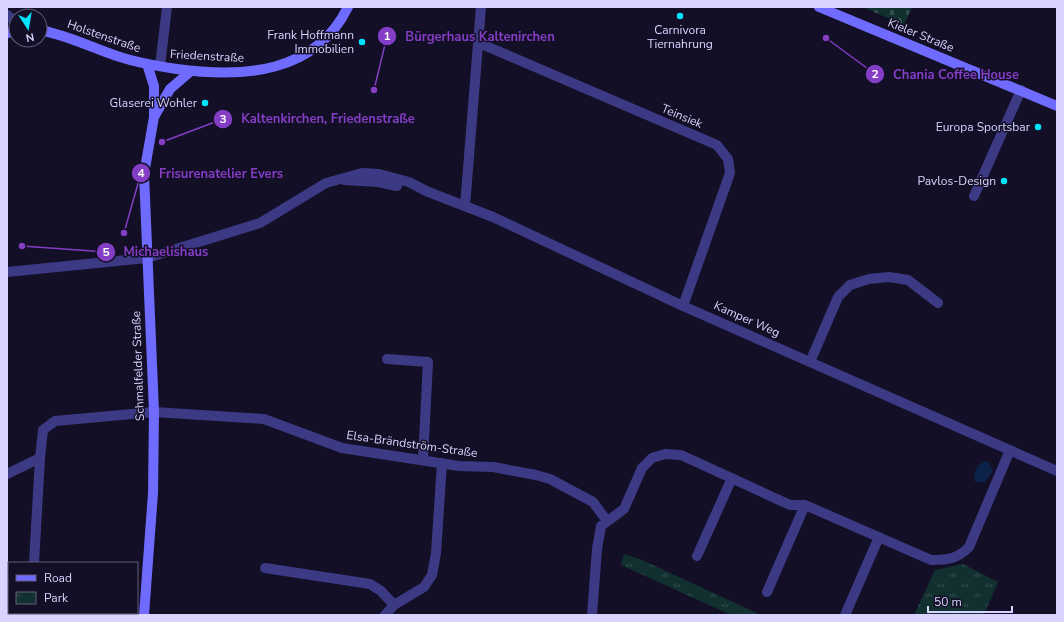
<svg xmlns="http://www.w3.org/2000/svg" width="1064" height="622" viewBox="0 0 1064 622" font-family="'Nunito Sans',sans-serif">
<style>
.cemetery{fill:url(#cemetery-stones)}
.park{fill:url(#park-tufts)}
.water{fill:#0c2248}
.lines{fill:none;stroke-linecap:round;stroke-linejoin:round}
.minor{stroke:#3d3a85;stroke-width:10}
.secondary{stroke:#6f6bff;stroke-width:10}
.poi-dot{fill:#00e5ff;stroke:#130f26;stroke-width:1.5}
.labels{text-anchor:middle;stroke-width:3;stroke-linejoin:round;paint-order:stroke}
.poi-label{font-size:12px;fill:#d9d4ff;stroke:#130f26;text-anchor:end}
.street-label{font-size:12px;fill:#d9d4ff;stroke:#130f26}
.leader{fill:none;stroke:#843dc5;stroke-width:1.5}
.callout-dot{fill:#843dc5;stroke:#130f26;stroke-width:1.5}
.mark-label{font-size:12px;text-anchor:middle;font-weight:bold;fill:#fff}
.callout-label{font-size:13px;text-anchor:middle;font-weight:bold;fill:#843dc5;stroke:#130f26;stroke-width:3;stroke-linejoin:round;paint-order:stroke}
</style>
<defs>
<pattern id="cemetery-stones" width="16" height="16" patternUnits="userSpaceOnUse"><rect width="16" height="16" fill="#12302f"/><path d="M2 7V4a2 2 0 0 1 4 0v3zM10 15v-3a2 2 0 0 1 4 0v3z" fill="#344d4e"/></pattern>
<pattern id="park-tufts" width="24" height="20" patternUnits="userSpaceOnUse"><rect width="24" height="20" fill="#12302f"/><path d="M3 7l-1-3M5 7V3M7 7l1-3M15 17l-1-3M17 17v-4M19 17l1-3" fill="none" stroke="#344d4e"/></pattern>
</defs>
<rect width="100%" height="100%" fill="#130f26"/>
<path class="cemetery" d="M 862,7 L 912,7 L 904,25 Z"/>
<path class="park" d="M 624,554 L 640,559 L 761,615 L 731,615 L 621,565 Z
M 963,564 L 998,582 L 984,615 L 914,615 L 935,570 Z"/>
<path class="water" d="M 985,461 L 989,462 L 993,471 L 985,482 L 975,482 C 972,473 977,465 985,461 Z"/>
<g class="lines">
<path class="minor" d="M 7,15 L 16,22
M 479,43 L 717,145 L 728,159 L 730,173 L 683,306
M 160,66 L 167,7
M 344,180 L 378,182 L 397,186
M 974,196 L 1021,90
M 465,206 L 481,7
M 7,272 L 147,258 L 260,223 L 326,183 L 362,173 L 379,174 L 409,182 L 426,191 L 493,217 L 683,306 L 1057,471
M 387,359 L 428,362 L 423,460
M 810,362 L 838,297 L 850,285 L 869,279 L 889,277 L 908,280 L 938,303
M 7,474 L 40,458
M 697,556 L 732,478
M 34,563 L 40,458 L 43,430 L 55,421 L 154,412 L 264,419 L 342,448 L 459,466 L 493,467 L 536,475 L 550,479 L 593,502 L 607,521
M 265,568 L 370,584 L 381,591 L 394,605
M 767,592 L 805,505
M 31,615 L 31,613
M 385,615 L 394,605 L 424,587 L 432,575 L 436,553 L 442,463
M 592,615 L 597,549 L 601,526 L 624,509 L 642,468 L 652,458 L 665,454 L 681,455 L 790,505 L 805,505 L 931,560 C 948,560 957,559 969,547 L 1010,450
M 845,615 L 879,537"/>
<path class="secondary" d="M 819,7 L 1057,106
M 40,30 C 70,36 92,48 120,57 C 138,63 157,66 177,69 C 243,78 315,74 348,7
M 7,33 L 16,31
M 154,117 L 170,89 L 191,71
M 144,615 L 153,493 L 154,412 L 144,174 L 154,117 L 154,86 L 147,64"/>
</g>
<g class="poi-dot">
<circle cx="680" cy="16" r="4"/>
<circle cx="362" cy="42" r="4"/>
<circle cx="205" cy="103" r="4"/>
<circle cx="1038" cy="127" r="4"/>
<circle cx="1004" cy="181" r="4"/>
</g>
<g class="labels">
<g class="poi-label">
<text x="680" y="34" text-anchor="middle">Carnivora<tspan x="680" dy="14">Tiernahrung</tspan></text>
<text x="354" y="39">Frank Hoffmann<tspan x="354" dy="14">Immobilien</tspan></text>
<text x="197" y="107">Glaserei Wohler</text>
<text x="1030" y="131">Europa Sportsbar</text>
<text x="996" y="185">Pavlos-Design</text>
</g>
<g class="street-label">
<text transform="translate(921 35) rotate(22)" y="4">Kieler Straße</text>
<text transform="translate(104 36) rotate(19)" y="4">Holstenstraße</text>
<text transform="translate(207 56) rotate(3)" y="4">Friedenstraße</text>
<text transform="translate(682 116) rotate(23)" y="4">Teinsiek</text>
<text transform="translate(747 319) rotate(24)" y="4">Kamper Weg</text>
<text transform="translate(138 366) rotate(-92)" y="4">Schmalfelder Straße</text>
<text transform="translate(412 444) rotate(8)" y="4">Elsa-Brändström-Straße</text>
</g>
</g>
<path class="leader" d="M374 90L387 36M826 38L875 74M162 142L223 119M124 233L141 173M22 246L106 252"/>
<g class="callout-dot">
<circle cx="374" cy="90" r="4"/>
<circle cx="826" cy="38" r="4"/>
<circle cx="162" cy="142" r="4"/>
<circle cx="124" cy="233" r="4"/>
<circle cx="22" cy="246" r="4"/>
<circle cx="387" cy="36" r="10"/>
<circle cx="875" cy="74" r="10"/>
<circle cx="223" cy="119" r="10"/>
<circle cx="141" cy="173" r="10"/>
<circle cx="106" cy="252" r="10"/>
</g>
<g class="mark-label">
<text x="387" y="40">1</text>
<text x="875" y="78">2</text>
<text x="223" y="123">3</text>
<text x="141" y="177">4</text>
<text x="106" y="256">5</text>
</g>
<g class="callout-label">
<text x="480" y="41">Bürgerhaus Kaltenirchen</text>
<text x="956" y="79">Chania Coffee House</text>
<text x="328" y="123">Kaltenkirchen, Friedenstraße</text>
<text x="221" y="178">Frisurenatelier Evers</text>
<text x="166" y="256">Michaelishaus</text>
</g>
<rect width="1064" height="622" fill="none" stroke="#d9d4ff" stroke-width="16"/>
<rect x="8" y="562" width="130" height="52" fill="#130f26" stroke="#625e7d"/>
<rect x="16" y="575" width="20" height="6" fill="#6f6bff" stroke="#625e7d"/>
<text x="44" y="582" font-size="12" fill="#d9d4ff">Road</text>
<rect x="16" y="592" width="20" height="12" fill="url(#park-tufts)" stroke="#625e7d"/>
<text x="44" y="602" font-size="12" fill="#d9d4ff">Park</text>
<g transform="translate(28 28) rotate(168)"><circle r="19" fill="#130f26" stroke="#625e7d"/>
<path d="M0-3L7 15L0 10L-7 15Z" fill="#00e5ff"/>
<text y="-6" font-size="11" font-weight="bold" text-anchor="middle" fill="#d9d4ff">N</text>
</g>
<path d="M928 606v6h84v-6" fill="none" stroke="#d9d4ff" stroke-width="2"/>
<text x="934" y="606" font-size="12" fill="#d9d4ff" stroke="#130f26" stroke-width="3" paint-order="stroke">50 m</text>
</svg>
